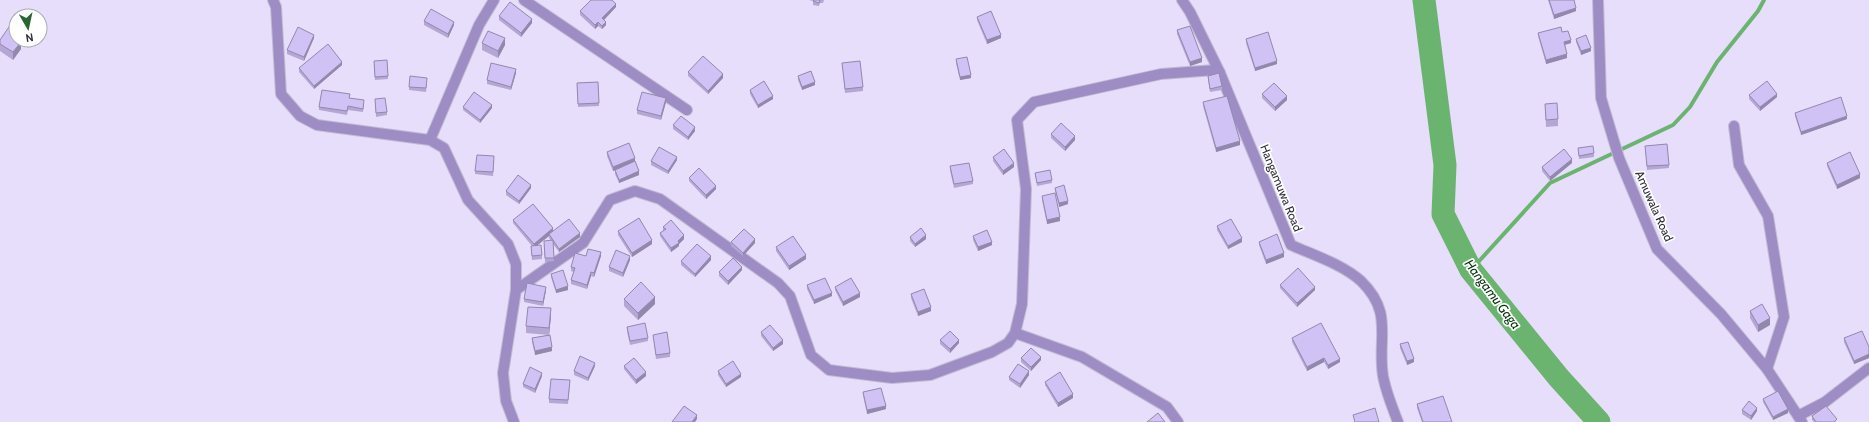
<svg xmlns="http://www.w3.org/2000/svg" width="1869" height="422" viewBox="0 0 1869 422" font-family="Cabin,sans-serif">
<style>
.lines{fill:none;stroke-linecap:round;stroke-linejoin:round}
.stream{stroke:#6bb470;stroke-width:4}
.river{stroke:#6bb470;stroke-width:23}
.minor-casing{stroke:#c2bbd3;stroke-width:12}
.tertiary-casing{stroke:#c2bbd3;stroke-width:12}
.minor{stroke:#9e8dc4;stroke-width:10}
.tertiary{stroke:#9e8dc4;stroke-width:10}
.wall{fill:#b4a7d4}
.shaded-wall{fill:#9288ac}
.building{fill:#d1c2f6;stroke:#9288ac}
.labels{text-anchor:middle;stroke-width:3.5;stroke-linejoin:round;paint-order:stroke}
.street-label{font-size:12px;fill:#302d38;stroke:#fff}
.water-label{font-size:13px;font-style:italic;fill:#003407;stroke:#fff}
</style>
<rect width="100%" height="100%" fill="#e6defa"/>
<g class="lines">
<path class="stream" d="M 1471,270 L 1550,183 L 1673,125 L 1690,107 L 1717,62 L 1758,11 L 1764,0"/>
<path class="river" d="M 1424,0 L 1445,165 L 1443,214 L 1471,270 L 1559,378 L 1599,422"/>
<g class="minor-casing">
<path id="minor" d="M 273,0 L 276,7 L 281,94 L 300,116 L 317,125 L 430,140 L 444,148 L 468,200 L 508,244 L 516,264 L 516,290 L 503,373 L 506,401 L 514,422
M 524,0 L 687,110
M 1734,126 L 1739,165 L 1768,216 L 1784,317 L 1767,369
M 430,140 L 479,25 L 494,0
M 516,290 L 583,243 L 610,200 L 635,191 L 660,199 L 778,283 L 790,296 L 811,355 L 829,370 L 892,378 L 930,375 L 992,352 L 1008,343 L 1015,333 L 1022,304 L 1026,189 L 1017,120 L 1034,102 L 1161,74 L 1215,70 L 1220,73
M 1015,333 L 1082,357 L 1167,407 L 1178,422
M 1798,416 L 1825,402 L 1869,368"/>
</g>
<g class="tertiary-casing">
<path id="tertiary" d="M 1182,0 L 1190,12 L 1220,73 L 1291,245 C 1313,255 1342,264 1361,281 C 1394,313 1377,338 1383,376 C 1386,392 1392,407 1398,422
M 1598,0 L 1601,98 L 1619,158 L 1657,249 L 1721,314 L 1767,369 L 1802,422"/>
</g>
<use href="#minor" class="minor"/>
<use href="#tertiary" class="tertiary"/>
</g>
<path class="wall" d="M 809,0 L 824,0 L 823,3 L 820,3 L 819,6 L 813,5 L 813,1 Z
M 1548,0 L 1574,0 L 1576,11 L 1554,19 Z
M 616,7 L 604,20 L 606,25 L 602,29 L 598,26 L 595,29 L 580,15 L 580,11 Z
M 499,16 L 532,23 L 521,37 L 499,20 Z
M 977,17 L 1001,38 L 987,44 L 977,20 Z
M 424,21 L 454,25 L 448,38 L 424,25 Z
M 1177,30 L 1202,62 L 1190,66 L 1177,34 Z
M 1562,32 L 1571,43 L 1565,45 L 1567,58 L 1546,64 L 1538,36 L 1538,33 Z
M 314,38 L 304,61 L 287,54 L 287,50 Z
M 1246,39 L 1277,64 L 1255,71 L 1246,43 Z
M 1576,39 L 1591,51 L 1581,55 L 1576,42 Z
M 0,40 L 16,40 L 21,49 L 13,60 L 0,51 Z
M 482,43 L 505,45 L 498,58 L 482,50 Z
M 956,59 L 971,78 L 960,80 L 956,63 Z
M 842,63 L 863,87 L 863,91 L 845,93 Z
M 342,65 L 314,89 L 299,72 L 299,68 Z
M 374,65 L 388,76 L 388,79 L 375,80 Z
M 688,72 L 723,78 L 708,94 L 688,76 Z
M 516,73 L 511,90 L 487,84 L 487,80 Z
M 798,76 L 815,85 L 802,90 L 798,80 Z
M 1208,76 L 1222,86 L 1222,90 L 1210,92 L 1208,79 Z
M 427,82 L 426,92 L 409,90 L 409,87 Z
M 598,82 L 599,106 L 578,107 L 577,83 Z
M 750,90 L 773,99 L 758,108 L 750,94 Z
M 1262,94 L 1287,100 L 1275,111 L 1262,98 Z
M 1749,95 L 1777,97 L 1760,111 L 1749,99 Z
M 350,98 L 364,104 L 363,112 L 348,110 L 347,115 L 319,110 L 319,107 Z
M 375,99 L 387,112 L 387,115 L 376,117 Z
M 666,102 L 661,120 L 637,114 L 637,110 Z
M 1203,102 L 1240,145 L 1216,152 L 1203,106 Z
M 1545,104 L 1558,119 L 1558,126 L 1546,127 Z
M 463,107 L 492,108 L 480,123 L 463,110 Z
M 1795,113 L 1847,119 L 1801,135 L 1795,116 Z
M 673,125 L 695,131 L 688,140 L 673,129 Z
M 1051,134 L 1075,140 L 1065,151 L 1051,138 Z
M 1645,146 L 1669,165 L 1669,168 L 1647,170 Z
M 1578,148 L 1594,153 L 1594,157 L 1579,159 Z
M 607,152 L 635,161 L 639,175 L 619,183 L 615,174 L 615,170 L 618,169 L 613,171 L 607,156 Z
M 993,157 L 1014,167 L 1003,175 L 993,161 Z
M 494,160 L 493,176 L 475,174 L 475,171 Z
M 677,160 L 668,174 L 651,165 L 651,161 Z
M 1572,163 L 1550,181 L 1542,171 L 1542,167 Z
M 1827,163 L 1860,178 L 1837,189 L 1827,166 Z
M 950,166 L 973,181 L 973,184 L 954,188 L 950,170 Z
M 1035,173 L 1052,180 L 1052,183 L 1037,186 Z
M 689,178 L 716,189 L 706,199 L 689,181 Z
M 531,188 L 519,204 L 506,195 L 506,191 Z
M 1055,188 L 1068,204 L 1059,207 L 1055,191 Z
M 1042,196 L 1060,221 L 1047,224 L 1042,200 Z
M 513,220 L 553,231 L 580,237 L 559,252 L 553,244 L 554,261 L 545,262 L 544,241 L 551,241 L 549,238 L 549,236 L 537,245 L 542,255 L 542,259 L 532,260 L 531,249 L 531,246 L 532,246 L 513,223 Z
M 1217,226 L 1242,242 L 1228,249 L 1217,230 Z
M 663,227 L 684,239 L 679,244 L 679,246 L 671,252 L 660,236 L 660,233 L 663,231 Z
M 618,231 L 652,244 L 632,257 L 618,235 Z
M 973,236 L 992,245 L 978,251 L 973,240 Z
M 910,237 L 926,239 L 915,247 L 910,241 Z
M 731,242 L 755,243 L 743,256 L 731,246 Z
M 1259,242 L 1284,257 L 1266,264 L 1259,245 Z
M 776,247 L 806,259 L 789,270 L 776,251 Z
M 601,256 L 594,277 L 591,276 L 587,289 L 571,284 L 571,280 L 574,272 L 571,271 L 571,267 Z
M 630,260 L 623,277 L 609,271 L 609,267 Z
M 711,260 L 695,277 L 681,265 L 681,261 Z
M 742,270 L 728,285 L 719,276 L 719,272 Z
M 551,274 L 568,290 L 556,293 L 551,277 Z
M 807,285 L 832,296 L 814,304 L 807,289 Z
M 1280,285 L 1315,290 L 1297,307 L 1280,288 Z
M 835,287 L 860,297 L 843,306 L 835,290 Z
M 546,290 L 543,306 L 524,302 L 524,299 Z
M 911,294 L 931,311 L 918,316 L 911,298 Z
M 624,299 L 655,304 L 638,320 L 624,306 Z
M 1750,311 L 1770,325 L 1758,332 L 1750,318 Z
M 551,316 L 549,335 L 552,351 L 535,355 L 532,342 L 532,338 L 549,335 L 526,333 L 526,326 Z
M 627,327 L 648,338 L 648,341 L 630,345 L 627,331 Z
M 761,332 L 783,344 L 773,351 L 761,336 Z
M 653,335 L 670,353 L 670,357 L 656,359 Z
M 1292,338 L 1340,362 L 1328,369 L 1324,362 L 1307,371 L 1292,342 Z
M 1844,338 L 1869,347 L 1869,358 L 1854,364 L 1844,342 Z
M 940,340 L 959,343 L 950,353 L 940,344 Z
M 1400,344 L 1414,362 L 1407,365 L 1400,348 Z
M 1021,358 L 1041,360 L 1031,371 L 1021,362 Z
M 595,366 L 588,381 L 574,375 L 574,371 Z
M 624,366 L 646,376 L 636,384 L 624,369 Z
M 718,371 L 741,377 L 726,387 L 718,375 Z
M 1029,375 L 1020,388 L 1009,380 L 1009,377 Z
M 542,376 L 535,393 L 523,387 L 523,384 Z
M 1045,382 L 1073,398 L 1058,407 L 1045,385 Z
M 570,384 L 568,404 L 549,403 L 549,399 Z
M 863,392 L 886,409 L 867,414 L 863,395 Z
M 1763,399 L 1788,413 L 1773,420 L 1763,402 Z
M 1417,404 L 1452,422 L 1422,422 L 1417,408 Z
M 1742,410 L 1757,411 L 1751,420 L 1742,414 Z
M 1812,416 L 1837,422 L 1814,422 L 1812,420 Z"/>
<path class="shaded-wall" d="M 616,4 L 616,7 L 602,22 L 602,18 Z
M 1576,8 L 1576,11 L 1554,19 L 1554,15 Z
M 532,19 L 532,23 L 521,37 L 521,33 Z
M 454,22 L 454,25 L 448,38 L 448,34 Z
M 598,22 L 598,26 L 595,29 L 595,25 Z
M 606,22 L 606,25 L 602,29 L 602,26 Z
M 314,35 L 314,38 L 304,61 L 304,57 Z
M 1001,35 L 1001,38 L 987,44 L 987,40 Z
M 505,38 L 505,45 L 498,58 L 498,51 Z
M 1571,40 L 1571,43 L 1564,45 L 1564,42 Z
M 21,42 L 21,49 L 13,60 L 13,52 Z
M 1591,48 L 1591,51 L 1581,55 L 1581,51 Z
M 1567,54 L 1567,58 L 1546,64 L 1546,60 Z
M 1202,58 L 1202,62 L 1190,66 L 1190,62 Z
M 1277,61 L 1277,64 L 1255,71 L 1255,68 Z
M 342,62 L 342,65 L 314,89 L 314,86 Z
M 516,69 L 516,73 L 511,90 L 511,87 Z
M 723,74 L 723,78 L 708,94 L 708,91 Z
M 971,75 L 971,78 L 960,80 L 960,77 Z
M 815,82 L 815,85 L 802,90 L 802,87 Z
M 1777,94 L 1777,97 L 1760,111 L 1760,107 Z
M 773,96 L 773,99 L 758,108 L 758,105 Z
M 1287,96 L 1287,100 L 1275,111 L 1275,107 Z
M 666,98 L 666,102 L 661,120 L 661,116 Z
M 492,105 L 492,108 L 480,123 L 480,120 Z
M 1847,116 L 1847,119 L 1801,135 L 1801,132 Z
M 695,127 L 695,131 L 688,140 L 688,137 Z
M 1075,136 L 1075,140 L 1065,151 L 1065,147 Z
M 1240,141 L 1240,145 L 1216,152 L 1216,148 Z
M 677,157 L 677,160 L 668,174 L 668,171 Z
M 635,158 L 635,162 L 613,171 L 613,167 Z
M 1572,159 L 1572,163 L 1550,181 L 1550,177 Z
M 1014,163 L 1014,167 L 1003,175 L 1003,171 Z
M 639,171 L 639,175 L 619,183 L 619,180 Z
M 1860,174 L 1860,178 L 1837,189 L 1837,185 Z
M 531,185 L 531,188 L 519,204 L 519,201 Z
M 716,186 L 716,189 L 706,199 L 706,195 Z
M 1068,201 L 1068,204 L 1059,207 L 1059,203 Z
M 1060,217 L 1060,221 L 1047,224 L 1047,220 Z
M 553,228 L 553,232 L 549,234 L 549,236 L 534,248 L 534,244 Z
M 580,233 L 580,237 L 559,252 L 559,249 Z
M 684,235 L 684,239 L 679,244 L 679,246 L 671,252 L 671,248 Z
M 926,235 L 926,239 L 915,247 L 915,244 Z
M 1242,238 L 1242,242 L 1228,249 L 1228,246 Z
M 755,239 L 755,243 L 743,256 L 743,253 Z
M 652,240 L 652,244 L 632,257 L 632,253 Z
M 992,242 L 992,245 L 978,251 L 978,247 Z
M 601,252 L 601,256 L 594,277 L 594,273 Z
M 1284,253 L 1284,257 L 1266,264 L 1266,260 Z
M 806,255 L 806,259 L 789,270 L 789,266 Z
M 630,256 L 630,260 L 623,277 L 623,273 Z
M 711,256 L 711,260 L 695,277 L 695,274 Z
M 742,267 L 742,270 L 728,285 L 728,281 Z
M 591,272 L 591,276 L 587,289 L 587,285 Z
M 568,286 L 568,290 L 556,293 L 556,290 Z
M 546,287 L 546,290 L 543,306 L 543,302 Z
M 1315,287 L 1315,290 L 1297,307 L 1297,303 Z
M 832,293 L 832,296 L 814,304 L 814,300 Z
M 860,293 L 860,297 L 843,306 L 843,302 Z
M 655,297 L 655,304 L 638,320 L 638,313 Z
M 931,307 L 931,311 L 918,316 L 918,312 Z
M 551,308 L 551,316 L 549,335 L 549,328 Z
M 1770,318 L 1770,325 L 1758,332 L 1758,325 Z
M 783,340 L 783,344 L 773,351 L 773,348 Z
M 959,340 L 959,343 L 950,353 L 950,349 Z
M 552,347 L 552,351 L 535,355 L 535,351 Z
M 1869,354 L 1869,358 L 1854,364 L 1854,361 Z
M 1041,357 L 1041,360 L 1031,371 L 1031,367 Z
M 1324,358 L 1324,362 L 1307,371 L 1307,367 Z
M 1340,359 L 1340,362 L 1328,369 L 1328,365 Z
M 1414,359 L 1414,362 L 1407,365 L 1407,361 Z
M 595,363 L 595,366 L 588,381 L 588,378 Z
M 1029,371 L 1029,375 L 1020,388 L 1020,384 Z
M 646,372 L 646,376 L 636,384 L 636,380 Z
M 542,373 L 542,376 L 535,393 L 535,389 Z
M 741,374 L 741,377 L 726,387 L 726,384 Z
M 1073,394 L 1073,398 L 1058,407 L 1058,403 Z
M 886,406 L 886,409 L 867,414 L 867,410 Z
M 1757,408 L 1757,411 L 1751,420 L 1751,416 Z
M 1788,409 L 1788,413 L 1773,420 L 1773,417 Z
M 697,415 L 697,419 L 695,422 L 692,422 Z"/>
<path class="building" d="M 591,0 L 612,0 L 616,4 L 602,18 L 606,22 L 602,26 L 598,22 L 595,25 L 580,11 Z
M 814,0 L 820,0 L 819,3 L 813,1 Z
M 1549,0 L 1574,0 L 1576,8 L 1554,15 Z
M 510,2 L 532,19 L 521,33 L 499,16 Z
M 431,9 L 454,22 L 448,34 L 424,21 Z
M 991,11 L 1001,35 L 987,40 L 977,17 Z
M 11,24 L 16,27 L 16,36 L 15,38 L 16,39 L 16,40 L 18,40 L 21,42 L 13,52 L 0,44 L 0,40 Z
M 1190,26 L 1202,58 L 1190,62 L 1177,30 Z
M 298,27 L 314,35 L 304,57 L 287,50 Z
M 1561,27 L 1562,32 L 1568,31 L 1571,40 L 1564,42 L 1567,54 L 1546,60 L 1538,33 Z
M 488,31 L 505,38 L 498,51 L 482,43 Z
M 1268,32 L 1277,61 L 1255,68 L 1246,39 Z
M 1586,35 L 1591,48 L 1581,51 L 1576,39 Z
M 328,44 L 342,62 L 314,86 L 299,68 Z
M 703,56 L 723,74 L 708,91 L 688,72 Z
M 967,57 L 971,75 L 960,77 L 956,59 Z
M 387,60 L 388,76 L 375,77 L 374,61 Z
M 860,61 L 863,87 L 845,89 L 842,63 Z
M 491,63 L 516,69 L 511,87 L 487,80 Z
M 811,71 L 815,82 L 802,87 L 798,76 Z
M 1219,73 L 1222,86 L 1210,89 L 1208,76 Z
M 410,76 L 427,78 L 426,88 L 409,87 Z
M 764,81 L 773,96 L 758,105 L 750,90 Z
M 1767,81 L 1777,94 L 1760,107 L 1749,95 Z
M 598,82 L 599,103 L 578,104 L 577,83 Z
M 1274,83 L 1287,96 L 1275,107 L 1262,94 Z
M 322,90 L 350,94 L 349,98 L 364,100 L 363,109 L 348,106 L 347,111 L 319,107 Z
M 474,92 L 492,105 L 480,120 L 463,107 Z
M 642,92 L 666,98 L 661,116 L 637,110 Z
M 1227,96 L 1240,141 L 1216,148 L 1203,102 Z
M 1841,97 L 1847,116 L 1801,132 L 1795,113 Z
M 385,98 L 387,112 L 376,113 L 375,99 Z
M 1557,103 L 1558,119 L 1546,120 L 1545,104 Z
M 681,116 L 695,127 L 688,137 L 673,125 Z
M 1061,123 L 1075,136 L 1065,147 L 1051,134 Z
M 629,143 L 635,158 L 613,167 L 607,152 Z
M 1667,144 L 1669,165 L 1647,166 L 1645,146 Z
M 1593,146 L 1594,153 L 1579,156 L 1578,148 Z
M 659,147 L 677,157 L 668,171 L 651,161 Z
M 1004,149 L 1014,163 L 1003,171 L 993,157 Z
M 1564,149 L 1572,159 L 1550,177 L 1542,167 Z
M 1850,152 L 1860,174 L 1837,185 L 1827,163 Z
M 477,155 L 494,156 L 493,172 L 475,171 Z
M 635,161 L 639,171 L 619,180 L 615,170 Z
M 969,163 L 973,181 L 954,184 L 950,166 Z
M 699,168 L 716,186 L 706,195 L 689,178 Z
M 1050,170 L 1052,180 L 1037,183 L 1035,173 Z
M 518,175 L 531,185 L 519,201 L 506,191 Z
M 1064,185 L 1068,201 L 1059,203 L 1055,188 Z
M 1055,193 L 1060,217 L 1047,220 L 1042,196 Z
M 533,204 L 553,228 L 534,244 L 513,220 Z
M 639,218 L 652,240 L 632,253 L 618,231 Z
M 569,219 L 580,233 L 559,249 L 549,234 Z
M 1231,219 L 1242,238 L 1228,246 L 1217,226 Z
M 671,220 L 684,235 L 678,241 L 679,243 L 671,248 L 660,233 L 666,229 L 663,227 Z
M 921,228 L 926,235 L 915,244 L 910,237 Z
M 744,229 L 755,239 L 743,253 L 731,242 Z
M 987,230 L 992,242 L 978,247 L 973,236 Z
M 1277,234 L 1284,253 L 1266,260 L 1259,242 Z
M 793,236 L 806,255 L 789,266 L 776,247 Z
M 553,240 L 554,258 L 545,258 L 544,241 Z
M 697,244 L 711,256 L 695,274 L 681,261 Z
M 541,245 L 542,255 L 532,256 L 531,246 Z
M 588,249 L 601,252 L 594,273 L 591,272 L 587,285 L 571,280 L 575,268 L 571,267 L 575,253 L 586,256 Z
M 616,250 L 630,256 L 623,273 L 609,267 Z
M 733,258 L 742,267 L 728,281 L 719,272 Z
M 1298,268 L 1315,287 L 1297,303 L 1280,285 Z
M 563,270 L 568,286 L 556,290 L 551,274 Z
M 825,278 L 832,293 L 814,300 L 807,285 Z
M 851,278 L 860,293 L 843,302 L 835,287 Z
M 641,282 L 655,297 L 638,313 L 624,299 Z
M 527,283 L 546,287 L 543,302 L 524,299 Z
M 924,289 L 931,307 L 918,312 L 911,294 Z
M 1762,304 L 1770,318 L 1758,325 L 1750,311 Z
M 528,307 L 551,308 L 549,328 L 526,326 Z
M 645,323 L 648,338 L 630,341 L 627,327 Z
M 1321,323 L 1340,359 L 1328,365 L 1324,358 L 1307,367 L 1292,338 Z
M 770,325 L 783,340 L 773,348 L 761,332 Z
M 950,331 L 959,340 L 950,349 L 940,340 Z
M 1862,331 L 1869,347 L 1869,354 L 1854,361 L 1844,338 Z
M 667,332 L 670,353 L 656,355 L 653,335 Z
M 550,335 L 552,347 L 535,351 L 532,338 Z
M 1408,342 L 1414,359 L 1407,361 L 1400,344 Z
M 1031,348 L 1041,357 L 1031,367 L 1021,358 Z
M 580,356 L 595,363 L 588,378 L 574,371 Z
M 634,358 L 646,372 L 636,380 L 624,366 Z
M 733,361 L 741,374 L 726,384 L 718,371 Z
M 1018,364 L 1029,371 L 1020,384 L 1009,377 Z
M 530,367 L 542,373 L 535,389 L 523,384 Z
M 1060,372 L 1073,394 L 1058,403 L 1045,382 Z
M 551,379 L 570,380 L 568,400 L 549,399 Z
M 881,388 L 886,406 L 867,410 L 863,392 Z
M 1778,391 L 1788,409 L 1773,417 L 1763,399 Z
M 1443,396 L 1452,422 L 1423,422 L 1417,404 Z
M 1749,401 L 1757,408 L 1751,416 L 1742,410 Z
M 684,406 L 697,415 L 692,422 L 672,422 Z
M 1826,406 L 1837,419 L 1834,422 L 1816,422 L 1812,416 Z
M 1375,408 L 1379,422 L 1355,422 L 1353,415 Z
M 1158,413 L 1165,422 L 1147,422 Z"/>
<g class="labels">
<g class="street-label">
<text transform="translate(1281 188) rotate(68)" y="4">Hangamuwa Road</text>
<text transform="translate(1654 206) rotate(66)" y="4">Amuwala Road</text>
</g>
<g class="water-label">
<text transform="translate(1493 294) rotate(53)" y="5">Hangamu Gaga</text>
</g>
</g>
<g transform="translate(28 28) rotate(171)"><circle r="19" fill="#ffffff" stroke="#acabaf"/>
<path d="M0-3L7 15L0 10L-7 15Z" fill="#27662e"/>
<text y="-6" font-size="11" font-weight="bold" text-anchor="middle" fill="#302d38">N</text>
</g>
</svg>
